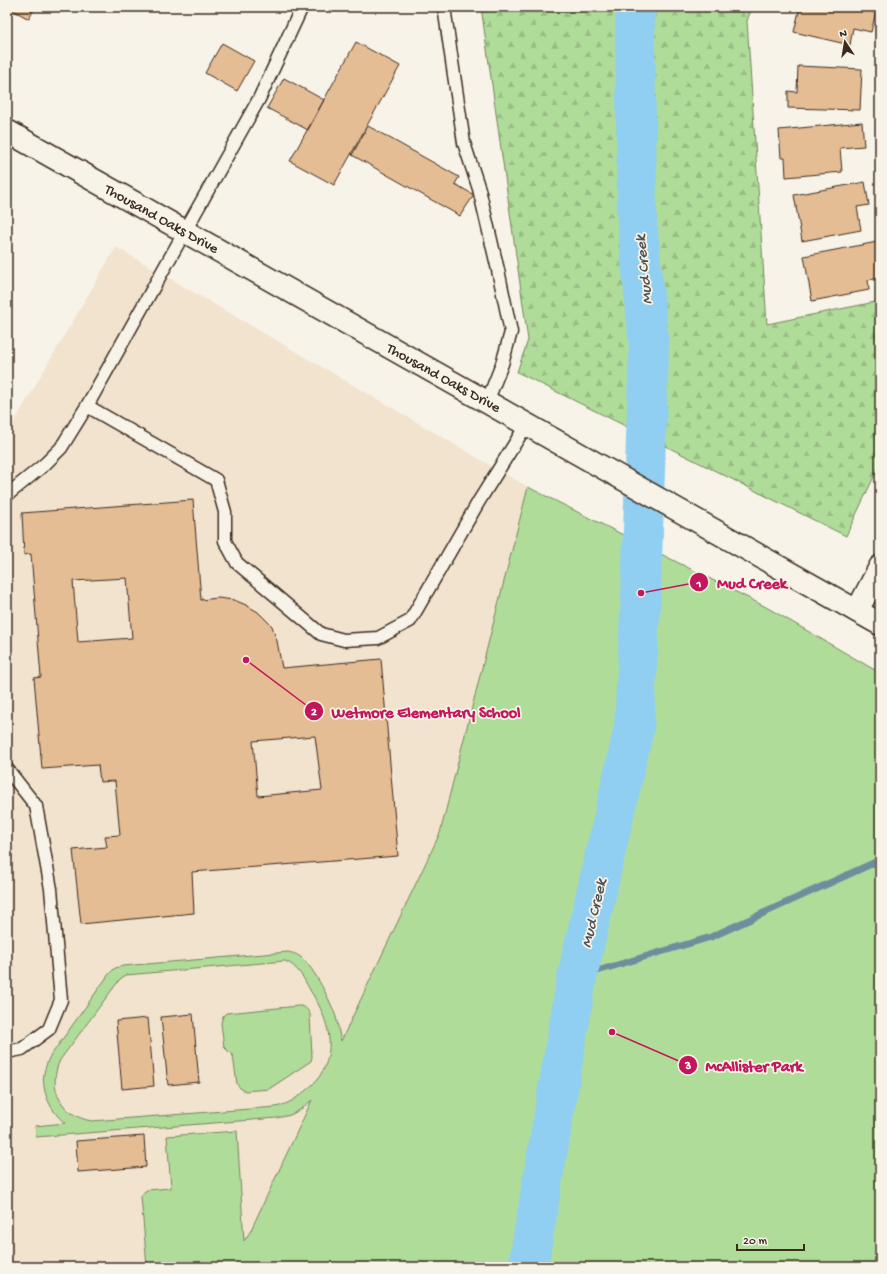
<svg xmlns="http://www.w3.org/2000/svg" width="887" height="1274" viewBox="0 0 887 1274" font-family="'Gochi Hand',sans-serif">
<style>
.built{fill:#f2e3cf}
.forest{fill:url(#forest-firs);stroke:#76835c}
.green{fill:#b0dc9a;stroke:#76835c;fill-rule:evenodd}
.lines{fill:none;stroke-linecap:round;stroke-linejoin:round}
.stream{stroke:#6e8d9d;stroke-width:7}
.river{stroke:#90cff1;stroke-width:40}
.building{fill:#e5bd95;stroke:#3b2a1e;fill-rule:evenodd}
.lane-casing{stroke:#3b2a1e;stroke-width:15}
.street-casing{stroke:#3b2a1e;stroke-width:25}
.secondary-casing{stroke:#3b2a1e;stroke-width:25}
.lane{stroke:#f7f3e8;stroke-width:12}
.street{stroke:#f7f3e8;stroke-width:22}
.secondary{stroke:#f7f3e8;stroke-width:22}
.labels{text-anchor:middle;stroke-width:3.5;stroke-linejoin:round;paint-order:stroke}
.street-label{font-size:15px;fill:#3b2a1e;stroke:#f7f3e8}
.water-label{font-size:16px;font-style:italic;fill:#505353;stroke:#f7f3e8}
.leader{fill:none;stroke:#c2185b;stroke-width:1.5}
.callout-dot{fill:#c2185b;stroke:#f7f3e8;stroke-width:1.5}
.mark-label{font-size:12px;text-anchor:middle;font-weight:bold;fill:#fff}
.callout-label{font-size:16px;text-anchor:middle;font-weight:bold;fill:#c2185b;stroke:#f7f3e8;stroke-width:3.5;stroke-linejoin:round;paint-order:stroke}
</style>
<defs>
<pattern id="forest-firs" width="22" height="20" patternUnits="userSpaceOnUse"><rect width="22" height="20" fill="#b0dc9a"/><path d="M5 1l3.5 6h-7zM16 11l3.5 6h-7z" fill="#98bd84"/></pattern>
</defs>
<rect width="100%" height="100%" fill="#f7f3e8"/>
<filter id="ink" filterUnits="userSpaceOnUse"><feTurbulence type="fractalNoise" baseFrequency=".025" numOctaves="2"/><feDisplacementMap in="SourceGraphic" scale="8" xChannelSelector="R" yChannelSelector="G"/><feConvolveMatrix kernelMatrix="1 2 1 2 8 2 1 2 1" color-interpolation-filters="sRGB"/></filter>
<g filter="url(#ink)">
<path class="built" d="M 116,247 L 528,487 L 440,833 L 250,1232 L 228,1267 L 7,1267 L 7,434 Z"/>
<path class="forest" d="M 481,7 L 752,7 L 747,21 L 767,324 L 880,301 L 880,464 L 846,536 L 517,372 L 528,340 Z"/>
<path class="green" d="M 528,487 L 766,607 L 880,673 L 880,1267 L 147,1267 L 141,1196 L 145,1191 L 147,1190 L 171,1188 L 167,1136 L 237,1131 L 244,1241 L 250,1232 L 312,1100 L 300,1110 L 290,1115 L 277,1118 L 36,1137 L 35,1126 L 65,1123 C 51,1112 41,1091 44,1073 C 45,1068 47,1063 49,1058 L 109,974 L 115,968 L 123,966 L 288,952 C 293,953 297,954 302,958 C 314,968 331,1002 336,1017 C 338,1025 339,1034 341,1041 L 440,833 ZM 285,961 C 298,966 304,979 310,990 C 315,998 320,1006 323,1015 C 335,1043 330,1073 305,1091 C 296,1099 288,1104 276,1107 L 92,1121 C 61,1116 47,1088 60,1060 L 120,979 L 126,975 Z
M 299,1006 C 305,1006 307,1009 310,1014 L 312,1057 L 311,1061 L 269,1089 L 245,1091 L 240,1088 L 237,1084 L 233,1056 L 224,1047 L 221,1023 L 223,1016 L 226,1013 Z"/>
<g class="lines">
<path class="stream" d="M 577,977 L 711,937 L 880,860"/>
<path class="river" d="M 528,1267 L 577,977 L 634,728 L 641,593 L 649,345 L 637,221 L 635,20 L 636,7"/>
</g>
<path class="building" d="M 7,7 L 35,7 L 29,19 Z
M 800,7 L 877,7 L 871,32 L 853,28 L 850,45 L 794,32 Z
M 356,42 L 400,66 L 334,185 L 290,161 Z
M 222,43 L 254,61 L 237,91 L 205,73 Z
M 798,66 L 862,69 L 860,110 L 788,108 L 788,91 L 797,92 Z
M 284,78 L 324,100 L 308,130 L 267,108 Z
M 862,122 L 864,146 L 840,148 L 842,172 L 786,177 L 785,158 L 781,158 L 779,130 Z
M 368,126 L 459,177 L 455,184 L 474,195 L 460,216 L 352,155 Z
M 865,182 L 869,205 L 857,207 L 861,230 L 802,241 L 794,195 Z
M 877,242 L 880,260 L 880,278 L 868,280 L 869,290 L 812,301 L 804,256 Z
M 193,500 L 201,600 L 218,598 L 234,600 L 246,605 L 258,612 L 272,626 L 277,641 L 282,668 L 381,659 L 398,856 L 192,872 L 194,913 L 81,924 L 73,850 L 107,847 L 105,836 L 120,835 L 115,781 L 100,782 L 98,765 L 42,769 L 34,678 L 41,677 L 31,554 L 24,555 L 22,513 ZM 127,578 L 132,638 L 78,642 L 73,581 ZM 315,736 L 322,790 L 258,796 L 253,741 Z
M 193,1014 L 199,1082 L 168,1085 L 161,1017 Z
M 148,1018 L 154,1086 L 122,1089 L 116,1021 Z
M 144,1136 L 146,1167 L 78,1172 L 76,1141 Z"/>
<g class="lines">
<g class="lane-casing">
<path id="lane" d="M 444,7 L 464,143 L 479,189 L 498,270 L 511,332 L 502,364 L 487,402
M 87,406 L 216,480 L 225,512 L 225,541 L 237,563 L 321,634 L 344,640 L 378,638 L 410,621 L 479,501 L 527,424
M 7,495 L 45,464 L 61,448 L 87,406 L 259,99 L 302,7
M 7,769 L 36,806 L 51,889 L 61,1000 L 49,1029 L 22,1049 L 7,1052"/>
</g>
<g class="street-casing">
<path id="street" d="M 857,611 L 880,567"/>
</g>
<g class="secondary-casing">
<path id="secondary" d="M 7,131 L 880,624"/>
</g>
<use href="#lane" class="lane"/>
<use href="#street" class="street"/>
<use href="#secondary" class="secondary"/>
</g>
</g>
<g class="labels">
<g class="street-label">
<text transform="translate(162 218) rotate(29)" y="5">Thousand Oaks Drive</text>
<text transform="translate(444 377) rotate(29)" y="5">Thousand Oaks Drive</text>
</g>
<g class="water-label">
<text transform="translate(642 270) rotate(-96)" y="6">Mud Creek</text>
<text transform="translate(592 913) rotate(-77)" y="6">Mud Creek</text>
</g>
</g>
<path class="leader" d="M641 593L699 582M246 660L314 711M612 1032L688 1065"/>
<g class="callout-dot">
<circle cx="641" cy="593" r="4"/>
<circle cx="246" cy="660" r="4"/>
<circle cx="612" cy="1032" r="4"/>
<circle cx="699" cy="582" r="10"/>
<circle cx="314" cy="711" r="10"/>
<circle cx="688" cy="1065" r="10"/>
</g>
<g class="mark-label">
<text x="699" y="587">1</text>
<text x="314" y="715">2</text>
<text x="688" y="1069">3</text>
</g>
<g class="callout-label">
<text x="752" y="588">Mud Creek</text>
<text x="426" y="717">Wetmore Elementary School</text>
<text x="754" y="1071">McAllister Park</text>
</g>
<rect width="887" height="1274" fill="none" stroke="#f7f3e8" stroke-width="24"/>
<rect x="12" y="12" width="863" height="1250" fill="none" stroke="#3b2a1e" stroke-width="1.5" filter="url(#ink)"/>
<g transform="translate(845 42) rotate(348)" stroke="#f7f3e8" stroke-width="3" paint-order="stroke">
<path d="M0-3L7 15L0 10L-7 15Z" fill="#3b2a1e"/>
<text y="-6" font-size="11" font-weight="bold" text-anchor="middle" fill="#3b2a1e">N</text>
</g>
<path d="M737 1244v6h67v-6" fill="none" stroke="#3b2a1e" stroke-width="2"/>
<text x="743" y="1244" font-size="12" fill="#3b2a1e" stroke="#f7f3e8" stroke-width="3" paint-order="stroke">20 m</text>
</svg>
